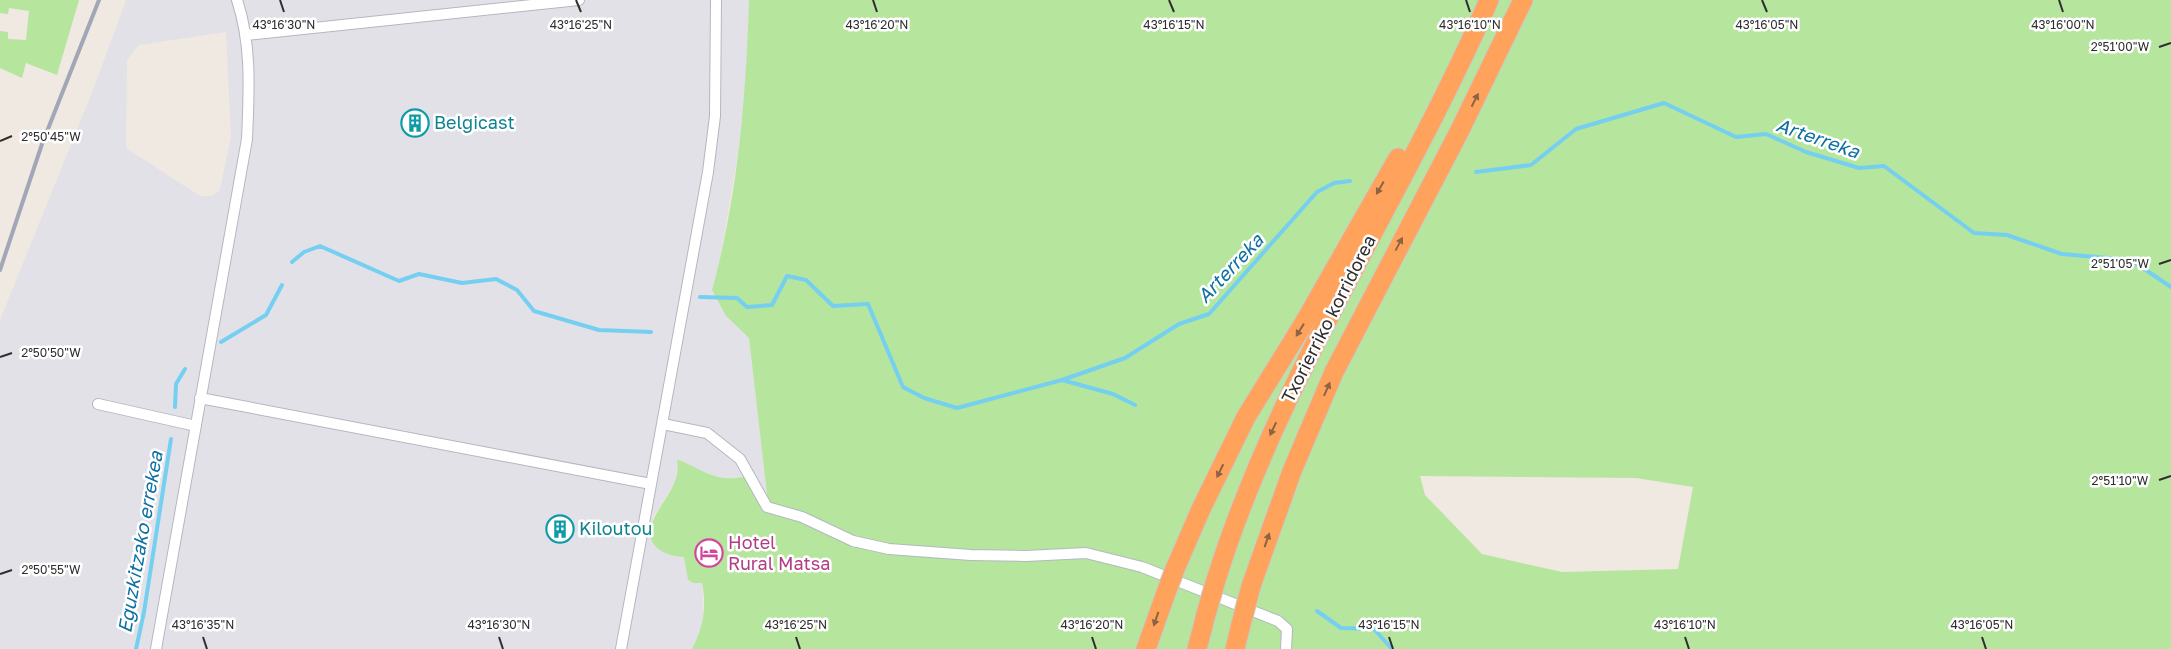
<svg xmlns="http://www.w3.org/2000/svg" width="2171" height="649" viewBox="0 0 2171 649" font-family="'Golos Text',sans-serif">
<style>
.industrial{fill:#e3e1e8;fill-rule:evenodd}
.green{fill:#b6e59e;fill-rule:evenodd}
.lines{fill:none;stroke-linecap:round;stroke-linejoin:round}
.stream{stroke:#75cff0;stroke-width:4}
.minor-casing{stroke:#b4b7c1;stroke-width:12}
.motorway-casing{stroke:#c9c9c9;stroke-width:21}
.minor{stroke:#fff;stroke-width:10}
.motorway{stroke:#ffa35c;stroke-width:19}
.rail{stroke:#a3a6b8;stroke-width:4}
.motorway-bridge-casing{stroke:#c9c9c9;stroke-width:21;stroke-linecap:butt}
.motorway-bridge{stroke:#ffa35c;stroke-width:19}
.oneway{fill:#8c6343}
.ticks{fill:none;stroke:#2e2e2e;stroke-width:2}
.labels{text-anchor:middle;stroke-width:5;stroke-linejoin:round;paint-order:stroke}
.culture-label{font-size:18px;fill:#0d838f;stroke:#fff;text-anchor:start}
.street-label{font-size:18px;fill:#2e2e2e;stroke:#fff}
.hotel-label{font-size:18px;fill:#b23c85;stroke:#fff;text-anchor:start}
.water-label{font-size:19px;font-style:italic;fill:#0d6fa3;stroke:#fff}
.ticks-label{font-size:12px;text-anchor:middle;fill:#2e2e2e;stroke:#fff;stroke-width:5;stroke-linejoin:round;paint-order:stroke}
</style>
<rect width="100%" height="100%" fill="#efe9e1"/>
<path class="industrial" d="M 126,0 L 749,0 L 747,74 L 738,153 L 719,265 L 712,290 L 726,316 L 749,338 L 768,503 L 771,505 L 762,510 L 763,495 L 748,476 L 732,480 L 710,476 L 682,461 L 678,466 L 675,483 L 653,517 L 653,544 L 663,552 L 684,557 L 688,580 L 694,583 L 702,583 L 703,615 L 700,634 L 692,649 L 0,649 L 0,320 L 95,85 ZM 226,32 L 231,137 L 220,189 L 213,196 L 200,196 L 126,148 L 127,60 L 139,45 Z"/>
<path class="green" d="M 0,0 L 79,0 L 57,75 L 26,63 L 22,78 L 0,68 L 0,31 L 8,32 L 8,39 L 26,40 L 29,11 L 9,8 L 8,14 L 0,13 Z
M 749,0 L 2171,0 L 2171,649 L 692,649 C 703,628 707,607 702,583 L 693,583 L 688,580 L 684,557 C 669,556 653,551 650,535 C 651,507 683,489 677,460 L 682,461 C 707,473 719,483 748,476 L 763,495 L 763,510 L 771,505 L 768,503 L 749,338 L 726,316 L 712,290 C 738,196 746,97 749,0 ZM 1420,476 L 1636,478 L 1693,487 L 1678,569 L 1562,572 L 1482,554 L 1425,495 Z"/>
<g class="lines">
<path class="stream" d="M 1476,172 L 1531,165 L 1576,129 L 1664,103 L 1736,137 L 1766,134 L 1806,152 L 1859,168 L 1884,166 L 1974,233 L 2007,235 L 2062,254 L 2131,260 L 2171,287
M 292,262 L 304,252 L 320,246 L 399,281 L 419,274 L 462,283 L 496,279 L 517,290 L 534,311 L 599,330 L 651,332
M 700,297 L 737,298 L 747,307 L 772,305 L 787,276 L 806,280 L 833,306 L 868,304 L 903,387 L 924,398 L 957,408 L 1062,380 L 1113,394 L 1135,405
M 221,342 L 266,315 L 282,285
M 1062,380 L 1125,358 L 1179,324 L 1209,314 L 1317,192 L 1334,183 L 1350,181
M 175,407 L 176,384 L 185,369
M 1317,611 L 1341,628 L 1374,629 L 1392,649
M 136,649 L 144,612 L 171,439"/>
<g class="minor-casing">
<path id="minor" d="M 246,35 L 579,0
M 200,398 L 651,484
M 98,404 L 196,426
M 663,424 L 707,433 L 740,459 L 767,507 L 802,517 L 853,541 L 889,549 L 971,555 L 1026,556 L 1086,553 L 1142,567 L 1278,621 L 1287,629 L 1286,649
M 156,649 L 247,139 C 249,92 252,45 237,0
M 621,649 L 708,172 L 715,116 L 716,0"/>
</g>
<g class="motorway-casing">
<path id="motorway" d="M 1175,569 L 1201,509 L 1246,417 L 1304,323 L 1398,158
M 1216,580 C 1280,374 1404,196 1489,0
M 1251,586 L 1292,471 L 1334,372 L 1460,130 L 1523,0
M 1146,649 L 1167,590
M 1197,649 L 1206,614
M 1235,649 L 1241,624"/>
</g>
<use href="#minor" class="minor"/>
<use href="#motorway" class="motorway"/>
<path class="rail" d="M 0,270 L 42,144 L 99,0"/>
<g class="motorway-bridge-casing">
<path id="motorway-bridge" d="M 1167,590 L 1175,569
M 1206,614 L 1216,580
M 1241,624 L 1251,586"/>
</g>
<use href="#motorway-bridge" class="motorway-bridge"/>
</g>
<defs><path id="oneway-solid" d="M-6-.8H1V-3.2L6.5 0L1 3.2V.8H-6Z" transform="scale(1.25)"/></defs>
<g class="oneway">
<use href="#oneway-solid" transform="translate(1475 100) rotate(-63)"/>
<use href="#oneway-solid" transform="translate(1380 188) rotate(120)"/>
<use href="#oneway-solid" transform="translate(1399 244) rotate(-62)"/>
<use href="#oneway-solid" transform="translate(1300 330) rotate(122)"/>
<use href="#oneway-solid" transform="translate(1327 389) rotate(-66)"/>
<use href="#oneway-solid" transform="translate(1273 429) rotate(115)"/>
<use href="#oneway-solid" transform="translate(1220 471) rotate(116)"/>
<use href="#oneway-solid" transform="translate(1267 540) rotate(-71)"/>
<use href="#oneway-solid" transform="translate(1156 619) rotate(109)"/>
</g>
<path class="ticks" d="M 280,0 L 284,12M 576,0 L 581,12M 873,0 L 877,12M 1169,0 L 1174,12M 1466,0 L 1470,12M 1762,0 L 1767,12M 2059,0 L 2063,12M 2159,47 L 2171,43M 0,141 L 12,136M 2159,264 L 2171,260M 0,357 L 12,353M 2159,480 L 2171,476M 0,574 L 12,570M 203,637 L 207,649M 499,637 L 503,649M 796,637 L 800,649M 1092,637 L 1096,649M 1389,637 L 1393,649M 1685,637 L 1689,649M 1982,637 L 1986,649"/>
<defs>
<g id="building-ring" transform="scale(1.4375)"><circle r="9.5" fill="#fff" stroke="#0f9aa8" stroke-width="1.5"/><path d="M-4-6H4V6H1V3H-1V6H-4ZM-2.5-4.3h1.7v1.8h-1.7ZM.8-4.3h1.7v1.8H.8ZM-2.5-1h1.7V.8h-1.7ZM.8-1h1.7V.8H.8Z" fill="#0f9aa8"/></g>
<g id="hotel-ring" transform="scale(1.4375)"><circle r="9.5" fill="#fff" stroke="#d1479c" stroke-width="1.5"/><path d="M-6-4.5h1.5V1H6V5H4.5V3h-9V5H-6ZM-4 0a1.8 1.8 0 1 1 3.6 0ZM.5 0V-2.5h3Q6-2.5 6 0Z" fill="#d1479c"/></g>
</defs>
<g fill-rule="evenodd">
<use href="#building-ring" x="415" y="123"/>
<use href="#building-ring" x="560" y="529"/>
<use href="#hotel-ring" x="709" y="553"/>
</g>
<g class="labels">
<g class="culture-label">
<text x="434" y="129">Belgicast</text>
<text x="579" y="535">Kiloutou</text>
</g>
<g class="street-label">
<text transform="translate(1329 319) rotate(-63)" y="6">Txorierriko korridorea</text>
</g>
<g class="hotel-label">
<text x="728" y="549">Hotel<tspan x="728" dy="21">Rural Matsa</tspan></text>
</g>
<g class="water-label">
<text transform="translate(1818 138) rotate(19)" y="7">Arterreka</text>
<text transform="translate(1230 268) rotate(-47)" y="7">Arterreka</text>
<text transform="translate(140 542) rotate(-80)" y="7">Eguzkitzako errekea</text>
</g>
</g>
<g class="ticks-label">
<text x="284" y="29">43°16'30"N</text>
<text x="581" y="29">43°16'25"N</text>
<text x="877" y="29">43°16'20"N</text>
<text x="1174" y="29">43°16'15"N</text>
<text x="1470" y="29">43°16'10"N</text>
<text x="1767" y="29">43°16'05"N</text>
<text x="2063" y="29">43°16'00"N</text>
<text x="2120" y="51">2°51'00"W</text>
<text x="51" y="141">2°50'45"W</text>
<text x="2120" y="268">2°51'05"W</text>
<text x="51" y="357">2°50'50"W</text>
<text x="2120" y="485">2°51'10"W</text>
<text x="51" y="574">2°50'55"W</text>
<text x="203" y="629">43°16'35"N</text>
<text x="499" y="629">43°16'30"N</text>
<text x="796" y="629">43°16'25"N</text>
<text x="1092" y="629">43°16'20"N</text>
<text x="1389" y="629">43°16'15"N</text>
<text x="1685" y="629">43°16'10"N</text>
<text x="1982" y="629">43°16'05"N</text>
</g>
</svg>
